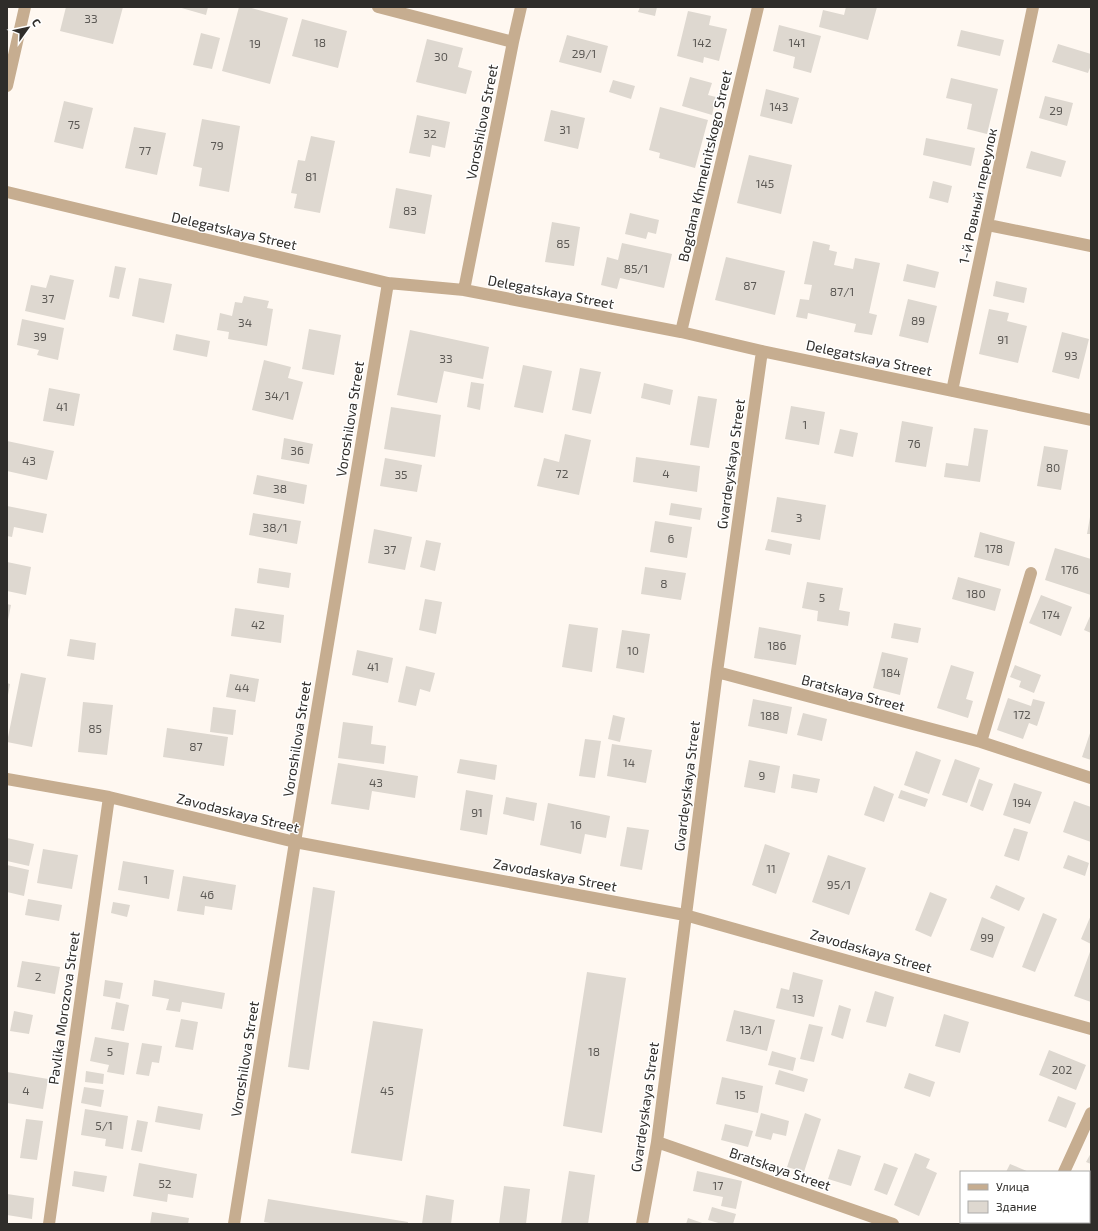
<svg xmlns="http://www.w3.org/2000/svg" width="1098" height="1231" viewBox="0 0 1098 1231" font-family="'Exo 2',sans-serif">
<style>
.building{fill:#ded8d0}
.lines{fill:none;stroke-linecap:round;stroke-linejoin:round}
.minor{stroke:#c6ad90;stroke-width:12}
.labels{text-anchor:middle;stroke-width:3;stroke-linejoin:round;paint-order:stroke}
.number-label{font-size:12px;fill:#5b5854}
.street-label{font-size:14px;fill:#2f2d2a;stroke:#fff}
</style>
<rect width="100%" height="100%" fill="#fff8f1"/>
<path class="building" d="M 66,7 L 123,7 L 113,44 L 60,31 Z
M 178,7 L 208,7 L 206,15 Z
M 239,7 L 248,7 L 288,18 L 270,84 L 222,71 Z
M 640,7 L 657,7 L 655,16 L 638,12 Z
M 846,7 L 877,7 L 868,40 L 819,27 L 823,10 L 844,15 Z
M 688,11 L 711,16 L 709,25 L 727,29 L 719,61 L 704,57 L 703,63 L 677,56 Z
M 302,19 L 347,31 L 338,68 L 292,56 Z
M 779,25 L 821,36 L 811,73 L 793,68 L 795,57 L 773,51 Z
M 961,30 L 1004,40 L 1000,56 L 957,46 Z
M 201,33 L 220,38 L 212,69 L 193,65 Z
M 567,35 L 608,46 L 601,73 L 559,62 Z
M 427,39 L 463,48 L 458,67 L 472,71 L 466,94 L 416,82 Z
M 1058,44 L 1091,54 L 1091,65 L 1088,73 L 1052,62 Z
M 690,77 L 712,83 L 708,95 L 716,97 L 712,115 L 682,106 Z
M 951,78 L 998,89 L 987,134 L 967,129 L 972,104 L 946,98 Z
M 613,80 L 635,86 L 631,99 L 609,92 Z
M 766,89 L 799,98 L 792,124 L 760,116 Z
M 1045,96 L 1073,103 L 1067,126 L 1039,118 Z
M 64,101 L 93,108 L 83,149 L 54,142 Z
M 660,107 L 708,120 L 695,168 L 659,158 L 660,153 L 649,150 Z
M 551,110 L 585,118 L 578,149 L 544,141 Z
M 417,115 L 450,122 L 445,148 L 432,145 L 430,157 L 409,153 Z
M 202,119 L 240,126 L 229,192 L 199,186 L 202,168 L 193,166 Z
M 134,127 L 166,133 L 157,175 L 125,168 Z
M 311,136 L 335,141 L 320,213 L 294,208 L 297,194 L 291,193 L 298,160 L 305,161 Z
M 926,138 L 975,148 L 971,166 L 923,155 Z
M 1031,151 L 1066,161 L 1061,177 L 1026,168 Z
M 749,155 L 792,165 L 781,214 L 737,203 Z
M 933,181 L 952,186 L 948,203 L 929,198 Z
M 396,188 L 432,195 L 425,234 L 389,228 Z
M 630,213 L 659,220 L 656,234 L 648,232 L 646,239 L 625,234 Z
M 552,222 L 580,227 L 574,266 L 545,262 Z
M 813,241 L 830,245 L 829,250 L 837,252 L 834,265 L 853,269 L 855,258 L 880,263 L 869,313 L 877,315 L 872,335 L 854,332 L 856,324 L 808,313 L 807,319 L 796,317 L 800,299 L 809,300 L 812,285 L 804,284 Z
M 622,243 L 672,254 L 664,288 L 620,278 L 617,289 L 601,285 L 607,257 L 618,260 Z
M 726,257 L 785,271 L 775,315 L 715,300 Z
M 907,264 L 939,272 L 935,288 L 903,281 Z
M 115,266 L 126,268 L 119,299 L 109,297 Z
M 50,275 L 74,280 L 65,320 L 25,311 L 31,285 L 46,288 Z
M 139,278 L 172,284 L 164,323 L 132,316 Z
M 996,281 L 1027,288 L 1024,303 L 993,296 Z
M 244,296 L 269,301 L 267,308 L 273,309 L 267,346 L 228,339 L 229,332 L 217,330 L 220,313 L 232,316 L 235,302 L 242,303 Z
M 908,299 L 937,306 L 928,343 L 899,336 Z
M 989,309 L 1009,313 L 1007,321 L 1027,326 L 1018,363 L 979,354 Z
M 22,319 L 64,328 L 58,360 L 37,355 L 39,350 L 17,345 Z
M 309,329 L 341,335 L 334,375 L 302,369 Z
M 410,330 L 489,347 L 483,379 L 444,371 L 437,403 L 397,395 Z
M 1062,332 L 1089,339 L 1079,379 L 1052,372 Z
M 176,334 L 210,341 L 207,357 L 173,350 Z
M 264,360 L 291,367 L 288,378 L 303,382 L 293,420 L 252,410 Z
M 523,365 L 552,371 L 543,413 L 514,407 Z
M 580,368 L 601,372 L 591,414 L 572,410 Z
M 471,382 L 484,384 L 480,410 L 467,407 Z
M 644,383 L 673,390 L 670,405 L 641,398 Z
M 49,388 L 80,394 L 74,426 L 43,421 Z
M 698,396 L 717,399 L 709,448 L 690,445 Z
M 791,406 L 825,412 L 819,445 L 785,439 Z
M 391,407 L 441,415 L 435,457 L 384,449 Z
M 902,421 L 933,427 L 926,467 L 895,462 Z
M 974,428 L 988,430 L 980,482 L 944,477 L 946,463 L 968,466 Z
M 840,429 L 858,433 L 853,457 L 834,453 Z
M 565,434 L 591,440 L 579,495 L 537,486 L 544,458 L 559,462 Z
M 284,438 L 313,444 L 309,464 L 281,459 Z
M 7,441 L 54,451 L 47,480 L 7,471 Z
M 1044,446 L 1068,450 L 1061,490 L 1037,486 Z
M 636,457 L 700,466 L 697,492 L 633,482 Z
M 385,458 L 422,465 L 417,492 L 380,486 Z
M 257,475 L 307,485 L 304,504 L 253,494 Z
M 777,497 L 826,505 L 820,540 L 771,532 Z
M 671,503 L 702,508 L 700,520 L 669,515 Z
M 7,506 L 47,514 L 43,533 L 14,527 L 12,537 L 7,536 Z
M 253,513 L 301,521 L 297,544 L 249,535 Z
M 1090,517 L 1091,517 L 1091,534 L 1087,534 Z
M 655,521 L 692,527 L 687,558 L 650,552 Z
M 374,529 L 412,537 L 405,570 L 368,563 Z
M 980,532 L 1015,542 L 1009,566 L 974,557 Z
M 768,539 L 792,544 L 790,555 L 765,550 Z
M 426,540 L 441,543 L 435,571 L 420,567 Z
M 1055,548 L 1091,559 L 1091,595 L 1045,580 Z
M 7,562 L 31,567 L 26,595 L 7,591 Z
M 645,567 L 686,573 L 681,600 L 641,594 Z
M 259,568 L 291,573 L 289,588 L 257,583 Z
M 958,577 L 1001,589 L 995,611 L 952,599 Z
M 807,582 L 843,588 L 839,610 L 850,612 L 848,626 L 817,621 L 818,611 L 802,608 Z
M 1041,595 L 1072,607 L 1061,636 L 1029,623 Z
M 425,599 L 442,602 L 436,634 L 419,630 Z
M 7,604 L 11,605 L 8,620 L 7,620 Z
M 235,608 L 284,615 L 281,643 L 231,636 Z
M 1091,614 L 1091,633 L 1084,630 Z
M 894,623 L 921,628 L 918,643 L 891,638 Z
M 569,624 L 598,628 L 592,672 L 562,667 Z
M 759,627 L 801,635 L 796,665 L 754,658 Z
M 622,630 L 650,634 L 644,673 L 616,668 Z
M 70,639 L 96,643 L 94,660 L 67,656 Z
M 357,650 L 393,658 L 388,683 L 352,675 Z
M 882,652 L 908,658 L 900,695 L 873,688 Z
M 951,665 L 974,672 L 966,699 L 973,701 L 968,718 L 937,708 Z
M 1015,665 L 1041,675 L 1034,693 L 1019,687 L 1021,681 L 1010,677 Z
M 406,666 L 435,673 L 430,692 L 420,689 L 416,706 L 398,702 Z
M 21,673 L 46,678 L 32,747 L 7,742 Z
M 230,674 L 259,679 L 255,702 L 226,697 Z
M 7,683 L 10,684 L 8,695 L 7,695 Z
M 1008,698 L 1031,706 L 1033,699 L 1045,702 L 1037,726 L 1029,723 L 1023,739 L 997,730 Z
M 753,699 L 792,707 L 787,734 L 748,726 Z
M 83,702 L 113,705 L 107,755 L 78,752 Z
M 213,707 L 236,710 L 233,735 L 210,732 Z
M 803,713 L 827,719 L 822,741 L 797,735 Z
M 613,715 L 625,718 L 620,742 L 608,739 Z
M 343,722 L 373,726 L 371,744 L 386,746 L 384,764 L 338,758 Z
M 167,728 L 228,737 L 224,766 L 163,757 Z
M 1091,730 L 1091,760 L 1082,757 Z
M 585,739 L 601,741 L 595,778 L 579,776 Z
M 612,744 L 652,750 L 646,783 L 607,776 Z
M 916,751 L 941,760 L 929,794 L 904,785 Z
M 460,759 L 497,765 L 495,780 L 457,773 Z
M 955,759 L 980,768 L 967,803 L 942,795 Z
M 749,760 L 780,766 L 775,793 L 744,787 Z
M 338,763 L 418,776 L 415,798 L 372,791 L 369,810 L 331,804 Z
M 793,774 L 820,779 L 817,793 L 791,788 Z
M 979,779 L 993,784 L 983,811 L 970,806 Z
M 1014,783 L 1042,792 L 1030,824 L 1003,815 Z
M 874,786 L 894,794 L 884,822 L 864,815 Z
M 466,790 L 493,795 L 487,835 L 460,830 Z
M 901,790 L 928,799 L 925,807 L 898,798 Z
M 506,797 L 537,803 L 534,821 L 503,814 Z
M 1074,801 L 1091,807 L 1091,842 L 1063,832 Z
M 548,803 L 610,816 L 606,838 L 585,834 L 581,854 L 540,845 Z
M 627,827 L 649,830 L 642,870 L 620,866 Z
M 1014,828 L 1028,832 L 1019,861 L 1004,856 Z
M 7,838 L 34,844 L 29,866 L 7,861 Z
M 765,844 L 790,853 L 776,894 L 752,885 Z
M 43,849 L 78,855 L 72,889 L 37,883 Z
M 828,855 L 866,868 L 849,915 L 812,902 Z
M 1068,855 L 1089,863 L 1085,876 L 1063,868 Z
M 123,861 L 174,870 L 169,899 L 118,890 Z
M 7,865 L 29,870 L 24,896 L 7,892 Z
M 183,876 L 236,885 L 232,910 L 205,906 L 204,915 L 177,911 Z
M 996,885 L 1025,898 L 1019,911 L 990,898 Z
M 313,887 L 335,891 L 309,1070 L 288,1067 Z
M 930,892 L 947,899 L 931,937 L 915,930 Z
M 28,899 L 62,905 L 59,921 L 25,915 Z
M 113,902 L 130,905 L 127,917 L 111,913 Z
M 1043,913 L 1057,919 L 1035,972 L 1022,967 Z
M 1091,915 L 1091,944 L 1081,939 Z
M 982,917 L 1005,927 L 993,958 L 970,950 Z
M 1091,949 L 1091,1002 L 1074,996 Z
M 22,961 L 60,967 L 55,994 L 17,987 Z
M 587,972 L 626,978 L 602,1133 L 563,1126 Z
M 793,972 L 823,980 L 814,1017 L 776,1008 L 781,988 L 789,990 Z
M 105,980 L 123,983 L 120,999 L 103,996 Z
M 154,980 L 225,993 L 222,1009 L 182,1002 L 180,1012 L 166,1010 L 169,999 L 152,996 Z
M 875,991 L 894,997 L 886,1027 L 866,1022 Z
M 116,1002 L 129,1005 L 124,1031 L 111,1029 Z
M 839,1005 L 851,1009 L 843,1039 L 831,1035 Z
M 734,1010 L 775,1020 L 767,1051 L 726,1041 Z
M 14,1011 L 33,1015 L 29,1034 L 10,1031 Z
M 944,1014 L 969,1022 L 960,1053 L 935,1046 Z
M 181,1019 L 198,1022 L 193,1050 L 175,1047 Z
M 373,1021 L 423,1029 L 402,1161 L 351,1153 Z
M 809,1024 L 823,1027 L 814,1062 L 800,1059 Z
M 95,1037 L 129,1043 L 124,1075 L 107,1072 L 109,1065 L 90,1061 Z
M 142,1043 L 162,1046 L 159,1063 L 152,1062 L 149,1076 L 136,1074 Z
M 1049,1050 L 1086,1065 L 1076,1090 L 1039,1075 Z
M 772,1051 L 796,1058 L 793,1071 L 768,1065 Z
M 779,1070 L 808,1079 L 804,1092 L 775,1084 Z
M 86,1071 L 104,1074 L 103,1084 L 85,1082 Z
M 7,1072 L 48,1079 L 43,1109 L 7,1103 Z
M 909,1073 L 935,1082 L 930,1097 L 904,1088 Z
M 722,1077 L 763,1086 L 758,1113 L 716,1104 Z
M 84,1087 L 104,1090 L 101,1107 L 81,1103 Z
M 1058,1096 L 1076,1103 L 1066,1128 L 1048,1121 Z
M 158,1106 L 203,1114 L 200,1130 L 155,1122 Z
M 85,1109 L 128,1116 L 123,1149 L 105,1146 L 106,1139 L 81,1135 Z
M 761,1113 L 789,1121 L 786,1136 L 773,1133 L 771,1140 L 755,1136 Z
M 805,1113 L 821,1119 L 804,1172 L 787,1167 Z
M 26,1119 L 43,1121 L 37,1160 L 20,1158 Z
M 137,1120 L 148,1122 L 142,1152 L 131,1150 Z
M 725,1124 L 753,1131 L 748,1147 L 721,1140 Z
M 838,1149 L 861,1156 L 851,1186 L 828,1179 Z
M 915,1153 L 930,1159 L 926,1168 L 937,1173 L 919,1216 L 894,1205 Z
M 1091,1153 L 1091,1164 L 1086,1162 Z
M 139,1163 L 197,1174 L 193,1198 L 168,1194 L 167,1202 L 133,1196 Z
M 884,1163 L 898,1168 L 887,1195 L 874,1190 Z
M 1010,1164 L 1029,1172 L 1006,1172 Z
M 74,1171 L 107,1176 L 104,1192 L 72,1186 Z
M 569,1171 L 595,1175 L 588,1224 L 561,1224 Z
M 697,1171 L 742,1181 L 736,1209 L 721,1206 L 723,1197 L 693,1191 Z
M 504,1186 L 530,1189 L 526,1224 L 499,1224 Z
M 7,1194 L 34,1198 L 32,1219 L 7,1215 Z
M 426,1195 L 454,1200 L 451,1224 L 422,1224 Z
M 268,1199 L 408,1222 L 408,1224 L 276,1224 L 264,1222 Z
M 712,1207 L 736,1214 L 733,1224 L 722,1224 L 708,1220 Z
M 152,1212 L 189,1218 L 188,1224 L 150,1224 Z
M 1089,1214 L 1091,1215 L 1091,1224 L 1062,1224 L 1063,1222 L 1089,1222 Z
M 688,1218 L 705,1224 L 686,1224 Z
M 962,1222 L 1028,1222 L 1027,1224 L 961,1224 Z"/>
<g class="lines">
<path class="minor" d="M 378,7 L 513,42
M 7,86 L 25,7
M 7,192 L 388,283 L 464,290 L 681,332 L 762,351 L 1091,420
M 988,225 L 1091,246
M 464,290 L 513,42 L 521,7
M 681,332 L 758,7
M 952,391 L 1033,7
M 717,672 L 981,742 L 1091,778
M 981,742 L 1031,573
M 7,779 L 109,797 L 295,842 L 685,915 L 1091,1029
M 657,1142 L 893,1224
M 1064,1172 L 1091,1113
M 49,1224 L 109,797
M 234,1224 L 295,842 L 388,283
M 642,1224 L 657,1142 L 717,672 L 762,351
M 1041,1224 L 1042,1222"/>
</g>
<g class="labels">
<g class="number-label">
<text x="91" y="23">33</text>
<text x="320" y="47">18</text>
<text x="702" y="47">142</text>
<text x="797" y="47">141</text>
<text x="255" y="48">19</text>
<text x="584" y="58">29/1</text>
<text x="441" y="61">30</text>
<text x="779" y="111">143</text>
<text x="1056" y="115">29</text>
<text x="74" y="129">75</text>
<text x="565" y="134">31</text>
<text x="430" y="138">32</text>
<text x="217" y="150">79</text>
<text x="145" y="155">77</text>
<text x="311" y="181">81</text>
<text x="765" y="188">145</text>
<text x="410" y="215">83</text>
<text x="563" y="248">85</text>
<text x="636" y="273">85/1</text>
<text x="750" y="290">87</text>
<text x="842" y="296">87/1</text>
<text x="48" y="303">37</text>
<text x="918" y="325">89</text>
<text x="245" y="327">34</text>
<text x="40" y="341">39</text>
<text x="1003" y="344">91</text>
<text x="1071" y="360">93</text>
<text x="446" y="363">33</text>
<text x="277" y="400">34/1</text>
<text x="62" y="411">41</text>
<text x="805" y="429">1</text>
<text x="914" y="448">76</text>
<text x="297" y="455">36</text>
<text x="29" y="465">43</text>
<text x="1053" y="472">80</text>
<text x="562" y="478">72</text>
<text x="666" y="478">4</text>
<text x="401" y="479">35</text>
<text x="280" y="493">38</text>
<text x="799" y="522">3</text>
<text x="275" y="532">38/1</text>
<text x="671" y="543">6</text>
<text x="994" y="553">178</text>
<text x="390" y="554">37</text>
<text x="1070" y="574">176</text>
<text x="664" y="588">8</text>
<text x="976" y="598">180</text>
<text x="822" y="602">5</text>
<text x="1051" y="619">174</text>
<text x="258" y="629">42</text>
<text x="777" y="650">186</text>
<text x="633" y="655">10</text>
<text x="373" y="671">41</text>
<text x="891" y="677">184</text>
<text x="242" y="692">44</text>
<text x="1022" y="719">172</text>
<text x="770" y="720">188</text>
<text x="95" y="733">85</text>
<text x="196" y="751">87</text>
<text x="629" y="767">14</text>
<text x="762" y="780">9</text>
<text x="376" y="787">43</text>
<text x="1022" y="807">194</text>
<text x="477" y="817">91</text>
<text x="576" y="829">16</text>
<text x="771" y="873">11</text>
<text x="146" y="884">1</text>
<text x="839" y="889">95/1</text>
<text x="207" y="899">46</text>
<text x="987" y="942">99</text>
<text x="38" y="981">2</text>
<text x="798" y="1003">13</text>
<text x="751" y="1034">13/1</text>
<text x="110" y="1056">5</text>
<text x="594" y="1056">18</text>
<text x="1062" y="1074">202</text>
<text x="26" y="1095">4</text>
<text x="387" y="1095">45</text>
<text x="740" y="1099">15</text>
<text x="104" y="1130">5/1</text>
<text x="165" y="1188">52</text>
<text x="718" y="1190">17</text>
</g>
<g class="street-label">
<text transform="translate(482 122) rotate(-79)" y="5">Voroshilova Street</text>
<text transform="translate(705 166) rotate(-77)" y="5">Bogdana Khmelnitskogo Street</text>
<text transform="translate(978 196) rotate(-78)" y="5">1-й Ровный переулок</text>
<text transform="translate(234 231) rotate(13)" y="5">Delegatskaya Street</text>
<text transform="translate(551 292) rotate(11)" y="5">Delegatskaya Street</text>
<text transform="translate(869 358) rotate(12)" y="5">Delegatskaya Street</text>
<text transform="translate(350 419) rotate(-81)" y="5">Voroshilova Street</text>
<text transform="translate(731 464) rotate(-82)" y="5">Gvardeyskaya Street</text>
<text transform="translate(853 693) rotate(15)" y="5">Bratskaya Street</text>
<text transform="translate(297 739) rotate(-81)" y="5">Voroshilova Street</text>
<text transform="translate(687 786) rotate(-83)" y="5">Gvardeyskaya Street</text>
<text transform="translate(238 813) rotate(14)" y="5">Zavodaskaya Street</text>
<text transform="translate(555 875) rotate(11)" y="5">Zavodaskaya Street</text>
<text transform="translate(871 951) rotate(16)" y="5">Zavodaskaya Street</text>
<text transform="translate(64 1008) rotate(-82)" y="5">Pavlika Morozova Street</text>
<text transform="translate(245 1059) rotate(-81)" y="5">Voroshilova Street</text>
<text transform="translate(645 1107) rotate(-82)" y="5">Gvardeyskaya Street</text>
<text transform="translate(780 1169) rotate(19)" y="5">Bratskaya Street</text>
</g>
</g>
<rect width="1098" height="1231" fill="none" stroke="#2f2d2a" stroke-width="16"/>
<rect x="960" y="1171" width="130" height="52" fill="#ffffff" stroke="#acabaa"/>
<rect x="968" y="1184" width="20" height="6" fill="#c6ad90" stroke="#acabaa"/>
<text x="996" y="1191" font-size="12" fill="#2f2d2a">Улица</text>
<rect x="968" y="1201" width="20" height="12" fill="#ded8d0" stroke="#acabaa"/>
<text x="996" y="1211" font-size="12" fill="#2f2d2a">Здание</text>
<g transform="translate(28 28) rotate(57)" stroke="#ffffff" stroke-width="3" paint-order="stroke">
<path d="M0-3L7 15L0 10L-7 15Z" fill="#2f2d2a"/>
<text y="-6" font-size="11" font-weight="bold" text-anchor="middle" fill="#2f2d2a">С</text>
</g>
</svg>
